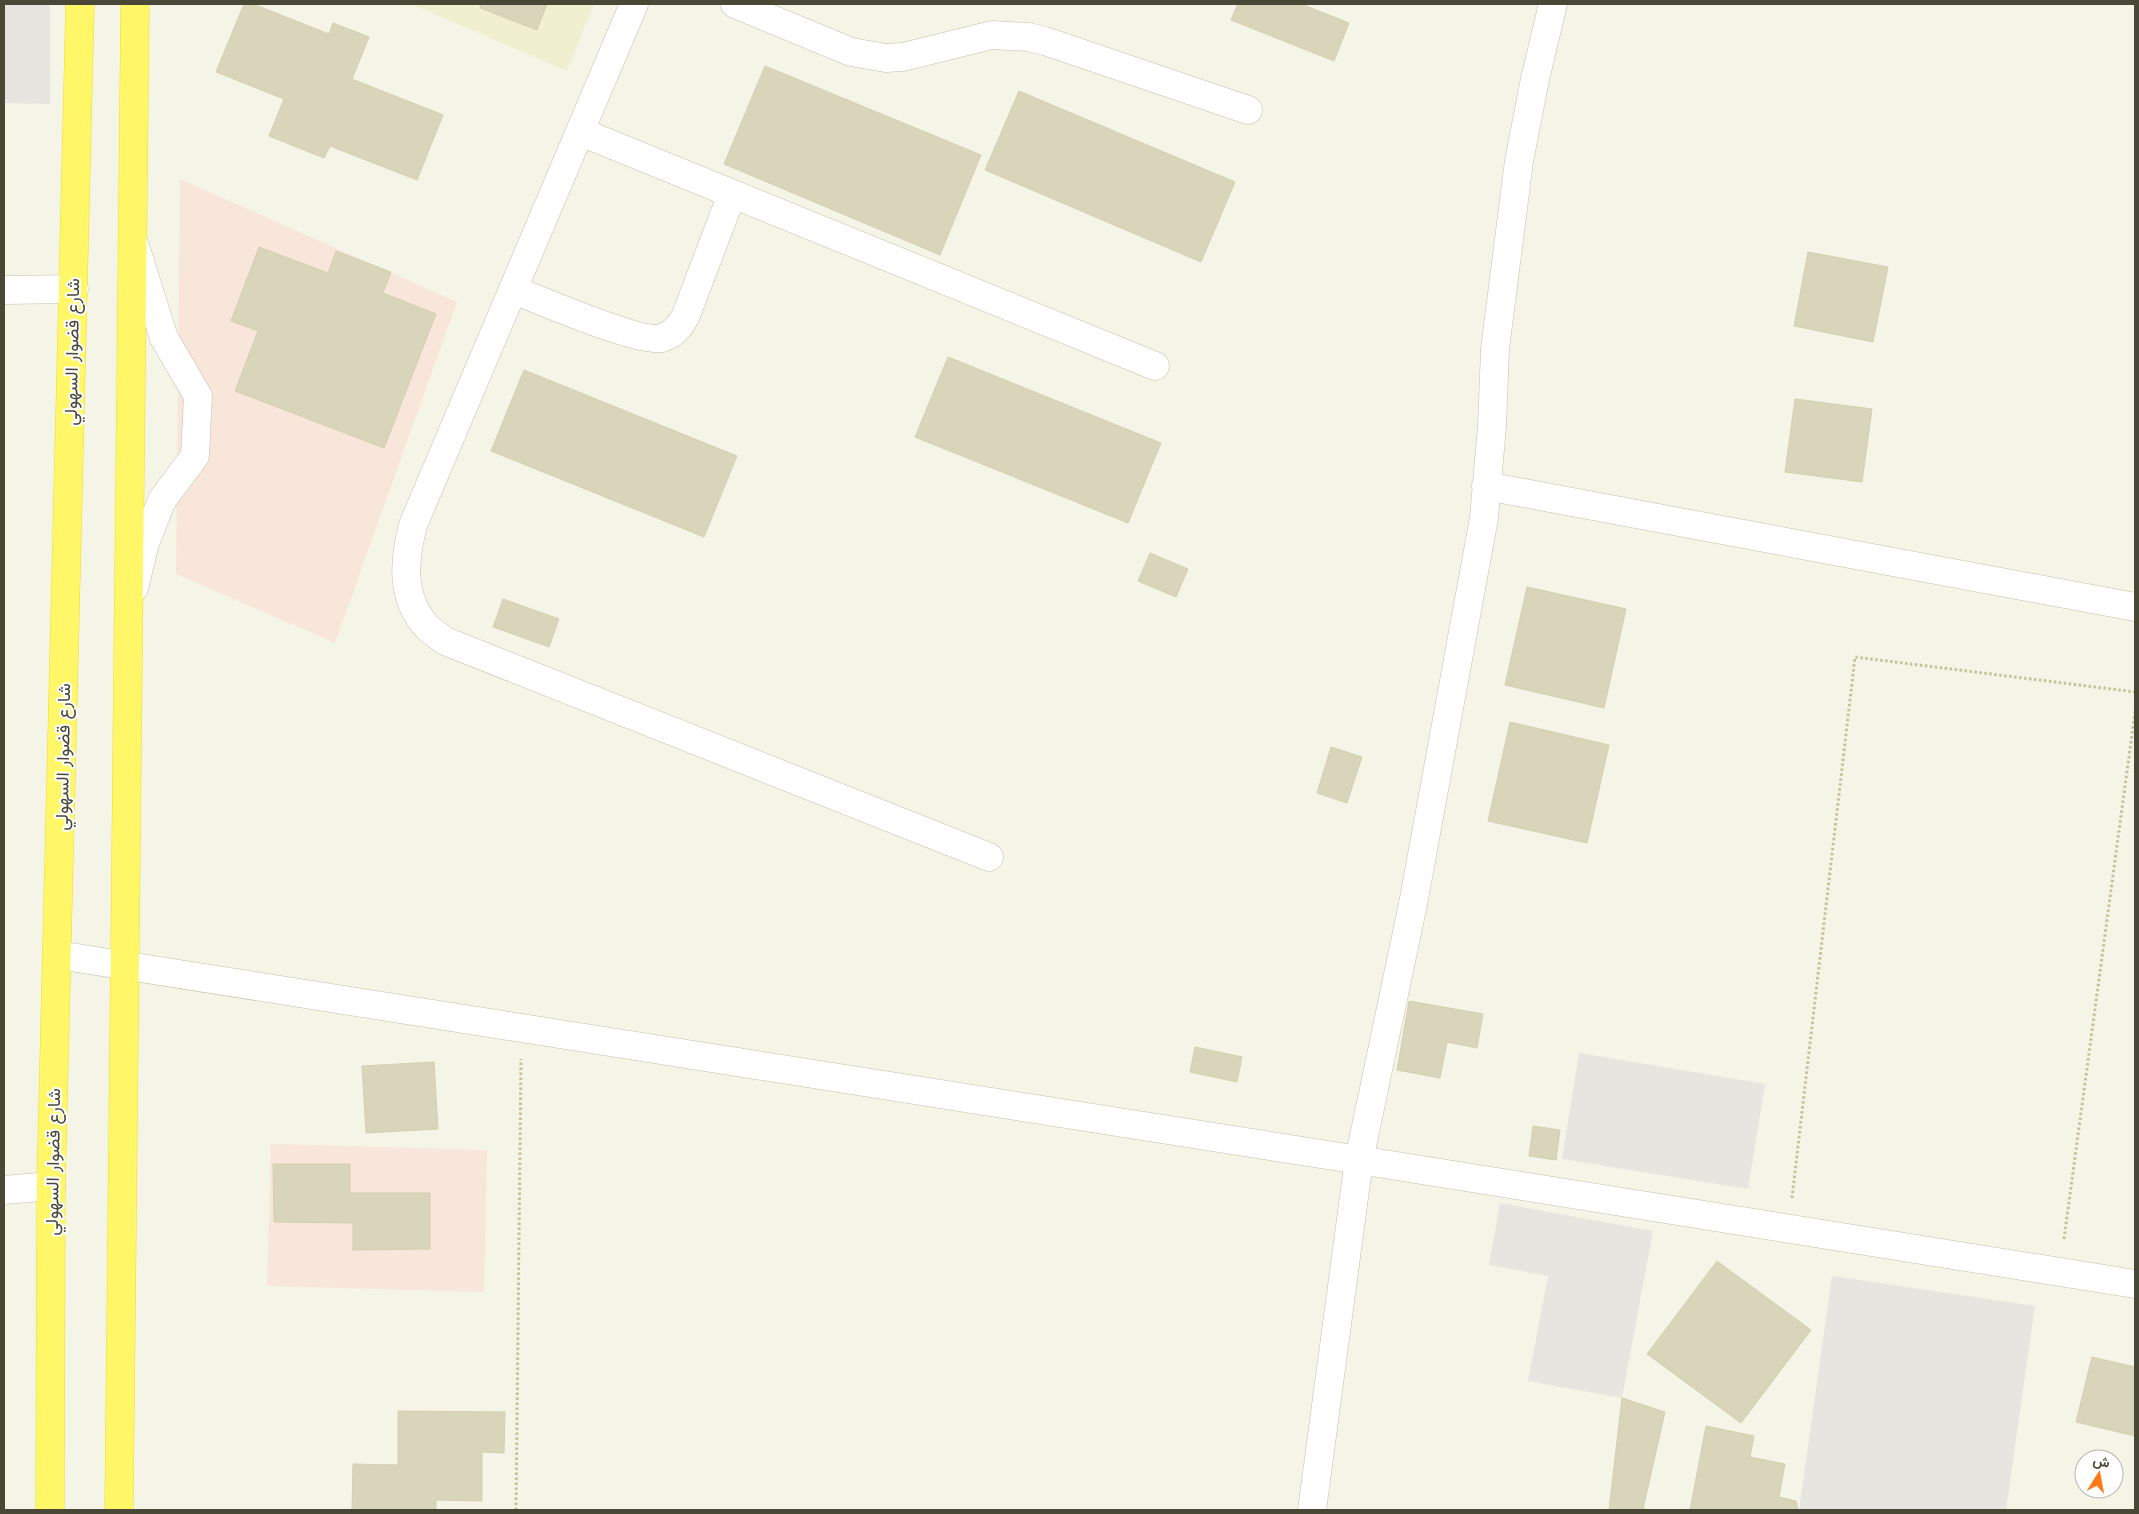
<svg xmlns="http://www.w3.org/2000/svg" width="2139" height="1514" viewBox="0 0 2139 1514" font-family="Jost,Vazirmatn,sans-serif">
<style>
.education{fill:#f0f0d0}
.medical{fill:#f7e6d9}
.parking{fill:#e6e5df}
.building{fill:#d8d5bb;stroke:#d4cfae}
.lines{fill:none;stroke-linecap:round;stroke-linejoin:round}
.minor-casing{stroke:#c2c0a9;stroke-width:29}
.highway-casing{stroke:#eddc29;stroke-width:29}
.path{stroke:#c5c298;stroke-width:3;stroke-dasharray:2.5 2.5;stroke-linecap:butt}
.minor{stroke:#fff;stroke-width:28}
.highway{stroke:#fff768;stroke-width:28}
.labels{text-anchor:middle;stroke-width:4;stroke-linejoin:round;paint-order:stroke}
.street-label{font-size:18px;fill:#494735;stroke:#fff}
</style>
<rect width="100%" height="100%" fill="#f5f5e7"/>
<path class="education" d="M 411,4 L 594,4 L 567,71 Z"/>
<path class="medical" d="M 180,179 L 457,302 L 335,643 L 176,574 Z
M 271,1144 L 487,1150 L 484,1292 L 267,1286 Z"/>
<path class="parking" d="M 4,4 L 50,4 L 50,104 L 4,103 Z
M 1579,1053 L 1765,1084 L 1748,1189 L 1562,1159 Z
M 1500,1203 L 1653,1231 L 1622,1398 L 1528,1381 L 1548,1276 L 1489,1265 Z
M 1832,1276 L 2035,1306 L 2006,1510 L 1799,1510 Z"/>
<path class="building" d="M 244,4 L 253,4 L 329,34 L 333,23 L 369,37 L 352,79 L 443,115 L 417,180 L 330,146 L 324,158 L 269,136 L 284,99 L 216,72 Z
M 481,4 L 547,4 L 537,30 L 480,8 Z
M 1238,4 L 1306,4 L 1306,6 L 1349,23 L 1334,61 L 1231,20 Z
M 765,66 L 981,155 L 940,255 L 724,164 Z
M 1019,91 L 1235,182 L 1201,262 L 985,170 Z
M 259,247 L 328,273 L 336,251 L 391,272 L 383,293 L 436,314 L 384,448 L 235,391 L 258,331 L 231,321 Z
M 1808,252 L 1888,267 L 1873,342 L 1794,326 Z
M 948,357 L 1161,443 L 1128,523 L 915,437 Z
M 524,370 L 737,456 L 704,537 L 491,451 Z
M 1795,399 L 1872,409 L 1862,482 L 1785,472 Z
M 1150,553 L 1188,569 L 1176,597 L 1138,581 Z
M 1527,587 L 1626,609 L 1604,708 L 1505,685 Z
M 503,599 L 559,619 L 549,647 L 493,627 Z
M 1510,722 L 1609,745 L 1587,843 L 1488,821 Z
M 1331,747 L 1362,757 L 1347,803 L 1317,793 Z
M 1409,1001 L 1483,1014 L 1477,1048 L 1447,1042 L 1440,1078 L 1397,1070 Z
M 1195,1047 L 1242,1057 L 1237,1082 L 1190,1072 Z
M 434,1062 L 438,1129 L 366,1133 L 362,1066 Z
M 1533,1126 L 1560,1130 L 1556,1160 L 1529,1156 Z
M 273,1164 L 350,1164 L 350,1193 L 430,1193 L 430,1249 L 353,1250 L 353,1223 L 274,1222 Z
M 1717,1261 L 1811,1330 L 1741,1423 L 1647,1354 Z
M 2092,1357 L 2135,1367 L 2135,1436 L 2076,1422 Z
M 1622,1398 L 1665,1412 L 1643,1509 L 1649,1510 L 1609,1510 Z
M 398,1411 L 505,1412 L 504,1453 L 482,1452 L 482,1501 L 436,1500 L 436,1510 L 352,1510 L 353,1464 L 398,1465 Z
M 1706,1426 L 1754,1436 L 1750,1457 L 1785,1464 L 1779,1497 L 1796,1501 L 1798,1510 L 1690,1510 Z"/>
<g class="lines">
<g class="minor-casing">
<path id="minor" d="M 634,4 L 413,525 C 404,560 400,597 427,627 C 432,632 440,637 445,641 L 989,857
M 735,4 L 851,52 L 886,58 L 903,57 L 992,35 L 1028,37 L 1045,41 L 1248,110
M 581,132 L 1155,366
M 4,290 L 74,289
M 514,290 C 539,300 642,344 662,338 C 674,334 681,326 686,315 L 732,194
M 1486,486 L 2135,607
M 134,588 L 145,543 L 162,500 L 195,456 L 198,396 L 164,338 L 134,243
M 58,955 L 1359,1160 L 2135,1284
M 4,1190 L 51,1186
M 1312,1510 L 1359,1160 L 1413,904 L 1484,518 L 1492,426 L 1495,349 L 1519,161 L 1535,79 L 1553,4"/>
</g>
<g class="highway-casing">
<path id="highway" d="M 50,1510 L 51,1186 L 80,4
M 119,1510 L 135,4"/>
</g>
<path class="path" d="M 1792,1198 L 1855,657 L 2135,692
M 2064,1239 L 2135,712
M 516,1510 L 521,1059"/>
<use href="#minor" class="minor"/>
<use href="#highway" class="highway"/>
</g>
<g class="labels">
<g class="street-label">
<text transform="translate(72 352) rotate(-89)" y="6">شارع قضوار السهولي</text>
<text transform="translate(63 757) rotate(-89)" y="6">شارع قضوار السهولي</text>
<text transform="translate(53 1162) rotate(-89)" y="6">شارع قضوار السهولي</text>
</g>
</g>
<rect width="2139" height="1514" fill="none" stroke="#494735" stroke-width="10"/>
<g transform="translate(2099 1474) rotate(11)"><circle r="24" fill="#ffffff" stroke="#b6b5ae"/>
<path d="M0-4L9 19L0 12L-9 19Z" fill="#ff7914"/>
<text y="-8" font-size="14" font-weight="bold" text-anchor="middle" fill="#494735">ش</text>
</g>
</svg>
